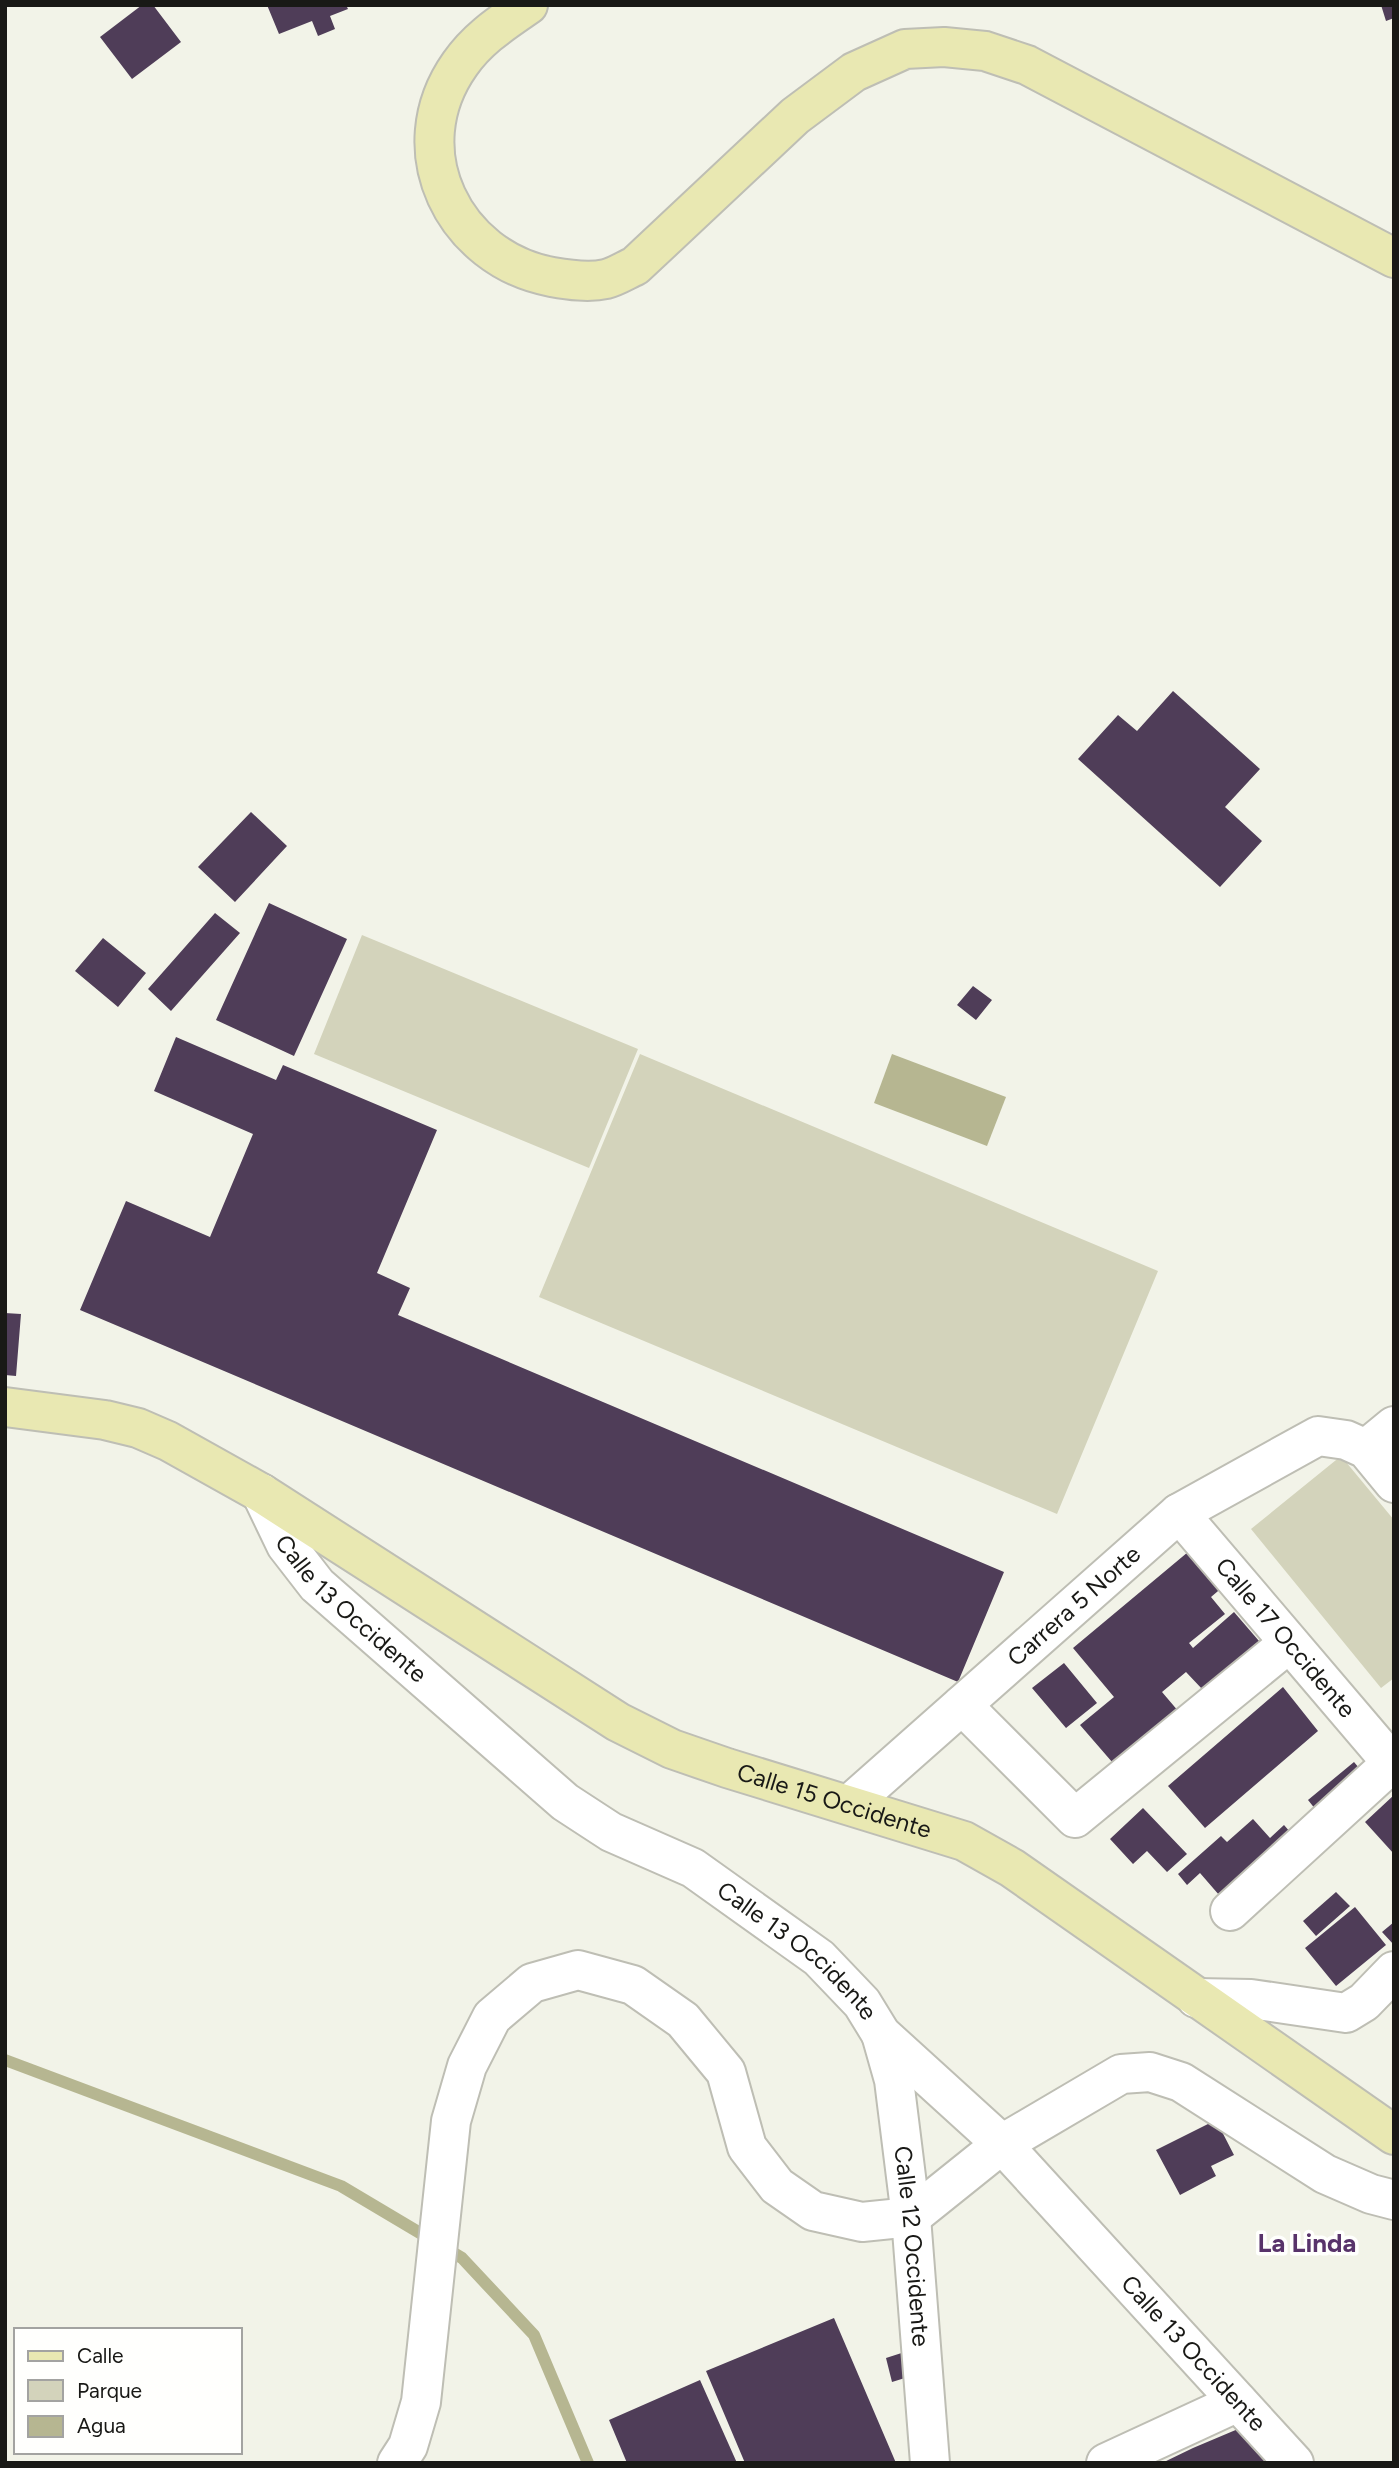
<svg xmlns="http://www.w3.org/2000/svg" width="1399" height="2468" viewBox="0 0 1399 2468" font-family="Figtree,sans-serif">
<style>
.green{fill:#d3d3bb}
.water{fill:#b6b691}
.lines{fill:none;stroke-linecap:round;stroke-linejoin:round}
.stream{stroke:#b6b691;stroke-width:12}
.building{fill:#4f3d58}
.street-casing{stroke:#bebeb4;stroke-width:42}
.secondary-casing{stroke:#bebeb4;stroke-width:42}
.street{stroke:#fff;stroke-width:38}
.secondary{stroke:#e9e8b2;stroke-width:38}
.labels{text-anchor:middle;stroke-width:7;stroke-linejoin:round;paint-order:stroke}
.street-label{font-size:24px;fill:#191916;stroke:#fffffd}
.neighbourhood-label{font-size:26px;font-weight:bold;fill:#58336a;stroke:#fffffd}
</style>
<rect width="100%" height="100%" fill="#f2f3e8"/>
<path class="green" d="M 362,935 L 638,1049 L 589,1168 L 314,1054 Z
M 640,1054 L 1158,1271 L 1057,1514 L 539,1297 Z
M 1341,1456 L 1394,1520 L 1394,1678 L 1381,1688 L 1251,1529 Z"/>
<path class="water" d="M 892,1054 L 1006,1097 L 987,1146 L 874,1103 Z"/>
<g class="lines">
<path class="stream" d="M 5,2060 L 341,2186 L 462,2258 L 534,2335 L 588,2463"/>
</g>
<path class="building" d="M 142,5 L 153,5 L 181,42 L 132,79 L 100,37 Z
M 267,5 L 346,5 L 348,9 L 330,16 L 335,29 L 318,36 L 312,21 L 279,34 Z
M 1381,5 L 1394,5 L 1394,18 L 1386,21 Z
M 1173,691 L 1260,769 L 1225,807 L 1262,841 L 1220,887 L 1078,759 L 1118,715 L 1137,731 Z
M 251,812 L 287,846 L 235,902 L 198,867 Z
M 269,903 L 347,939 L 294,1056 L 216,1020 Z
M 215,913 L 240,933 L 171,1011 L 148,989 Z
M 103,938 L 146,973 L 118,1007 L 75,971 Z
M 973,986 L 992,1000 L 976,1020 L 957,1005 Z
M 176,1037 L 276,1080 L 283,1065 L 437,1130 L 377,1273 L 410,1288 L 398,1315 L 1004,1572 L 958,1682 L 80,1310 L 126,1201 L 210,1237 L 253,1134 L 154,1091 Z
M 5,1313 L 21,1314 L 16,1376 L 5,1375 Z
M 1200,1542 L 1231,1580 L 1211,1597 L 1225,1614 L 1189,1643 L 1193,1648 L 1234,1612 L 1259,1641 L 1203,1690 L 1186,1672 L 1162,1692 L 1179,1712 L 1119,1770 L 1080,1725 L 1114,1697 L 1073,1648 Z
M 1064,1663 L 1097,1703 L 1066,1728 L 1032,1688 Z
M 1283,1687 L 1318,1731 L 1205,1828 L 1168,1786 Z
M 1354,1762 L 1370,1781 L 1324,1820 L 1308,1800 Z
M 1394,1795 L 1394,1854 L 1365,1822 Z
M 1143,1808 L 1187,1854 L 1167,1872 L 1147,1851 L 1133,1864 L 1110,1839 Z
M 1253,1819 L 1270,1838 L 1284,1825 L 1297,1840 L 1226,1903 L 1200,1873 L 1187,1885 L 1178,1874 L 1221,1836 L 1227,1842 Z
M 1336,1892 L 1350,1906 L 1316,1936 L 1303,1921 Z
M 1355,1907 L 1386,1945 L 1336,1986 L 1305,1948 Z
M 1394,1922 L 1394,1945 L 1382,1932 Z
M 1216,2120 L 1234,2155 L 1211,2166 L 1216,2176 L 1180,2195 L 1156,2150 Z
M 834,2318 L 896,2463 L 745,2463 L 706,2371 Z
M 914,2349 L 921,2373 L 892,2382 L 886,2358 Z
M 700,2380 L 737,2463 L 627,2463 L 609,2420 Z
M 1238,2429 L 1267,2463 L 1162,2463 L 1193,2448 Z"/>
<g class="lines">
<g class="street-casing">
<g id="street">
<path d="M 1366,1449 L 1394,1426"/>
<path id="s1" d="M 261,1493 L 286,1545 L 317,1585 L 565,1802 L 611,1832 L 693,1868 L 819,1958 L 862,2003 L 881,2034 L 1002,2144 L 1294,2463"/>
<path id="s2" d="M 1179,1513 L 1392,1763"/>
<path d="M 962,1705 L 1075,1818 L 1289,1643"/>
<path id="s3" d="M 850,1804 L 1179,1513 L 1318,1436 L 1346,1440 L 1366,1449 L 1394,1483"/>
<path d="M 1230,1911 L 1394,1761"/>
<path d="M 1196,1998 L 1251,1999 L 1346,2013 L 1364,2002 L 1394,1971"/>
<path id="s4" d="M 881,2034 L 894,2080 L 911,2217 L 930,2463"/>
<path d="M 397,2463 L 408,2446 L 421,2402 L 451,2121 L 467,2066 L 492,2017 L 532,1983 L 578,1970 L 633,1985 L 683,2020 L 726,2072 L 747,2147 L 777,2186 L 813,2211 L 862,2222 L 911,2217 L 1002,2144 L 1121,2074 L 1150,2072 L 1181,2082 L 1325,2174 L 1371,2194 L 1394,2200"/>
<path d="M 1106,2463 L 1238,2402"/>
</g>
</g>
<g class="secondary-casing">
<g id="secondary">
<path d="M 528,5 C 502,23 478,38 460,64 C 399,150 454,259 552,277 C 569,280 589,283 606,279 C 615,277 626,270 635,266 L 795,116 L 854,72 L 905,49 L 944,47 L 985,51 L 1027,65 L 1394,258"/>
<path id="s5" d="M 5,1407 L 105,1420 L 138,1428 L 168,1441 L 261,1493 L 618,1722 L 672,1749 L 727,1768 L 964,1841 L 1012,1868 L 1394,2135"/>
</g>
</g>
<use href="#street" class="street"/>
<use href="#secondary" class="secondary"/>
</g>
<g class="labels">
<g class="street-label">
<text dy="8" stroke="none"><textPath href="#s1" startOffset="149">Calle 13 Occidente</textPath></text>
<text dy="8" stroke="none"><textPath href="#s3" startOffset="299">Carrera 5 Norte</textPath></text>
<text dy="8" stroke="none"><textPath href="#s2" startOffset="164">Calle 17 Occidente</textPath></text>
<text dy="8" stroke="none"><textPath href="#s5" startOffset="929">Calle 15 Occidente</textPath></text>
<text dy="8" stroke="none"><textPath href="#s1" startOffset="716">Calle 13 Occidente</textPath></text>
<text dy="8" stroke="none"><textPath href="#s4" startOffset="215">Calle 12 Occidente</textPath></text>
<text dy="8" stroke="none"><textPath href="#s1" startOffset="1283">Calle 13 Occidente</textPath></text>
</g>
<g class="neighbourhood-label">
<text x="1307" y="2252">La Linda</text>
</g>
</g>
<rect width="1399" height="2468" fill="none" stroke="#191916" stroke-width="14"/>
<rect x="14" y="2328" width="228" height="126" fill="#fffffd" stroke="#a3a3a1" stroke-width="2"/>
<rect x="28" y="2351" width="35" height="10" fill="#e9e8b2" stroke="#a3a3a1" stroke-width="2"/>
<text x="77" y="2363" font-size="21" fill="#191916">Calle</text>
<rect x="28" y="2380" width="35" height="21" fill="#d3d3bb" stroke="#a3a3a1" stroke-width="2"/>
<text x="77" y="2398" font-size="21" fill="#191916">Parque</text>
<rect x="28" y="2416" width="35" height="21" fill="#b6b691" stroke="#a3a3a1" stroke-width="2"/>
<text x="77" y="2433" font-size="21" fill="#191916">Agua</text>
</svg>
